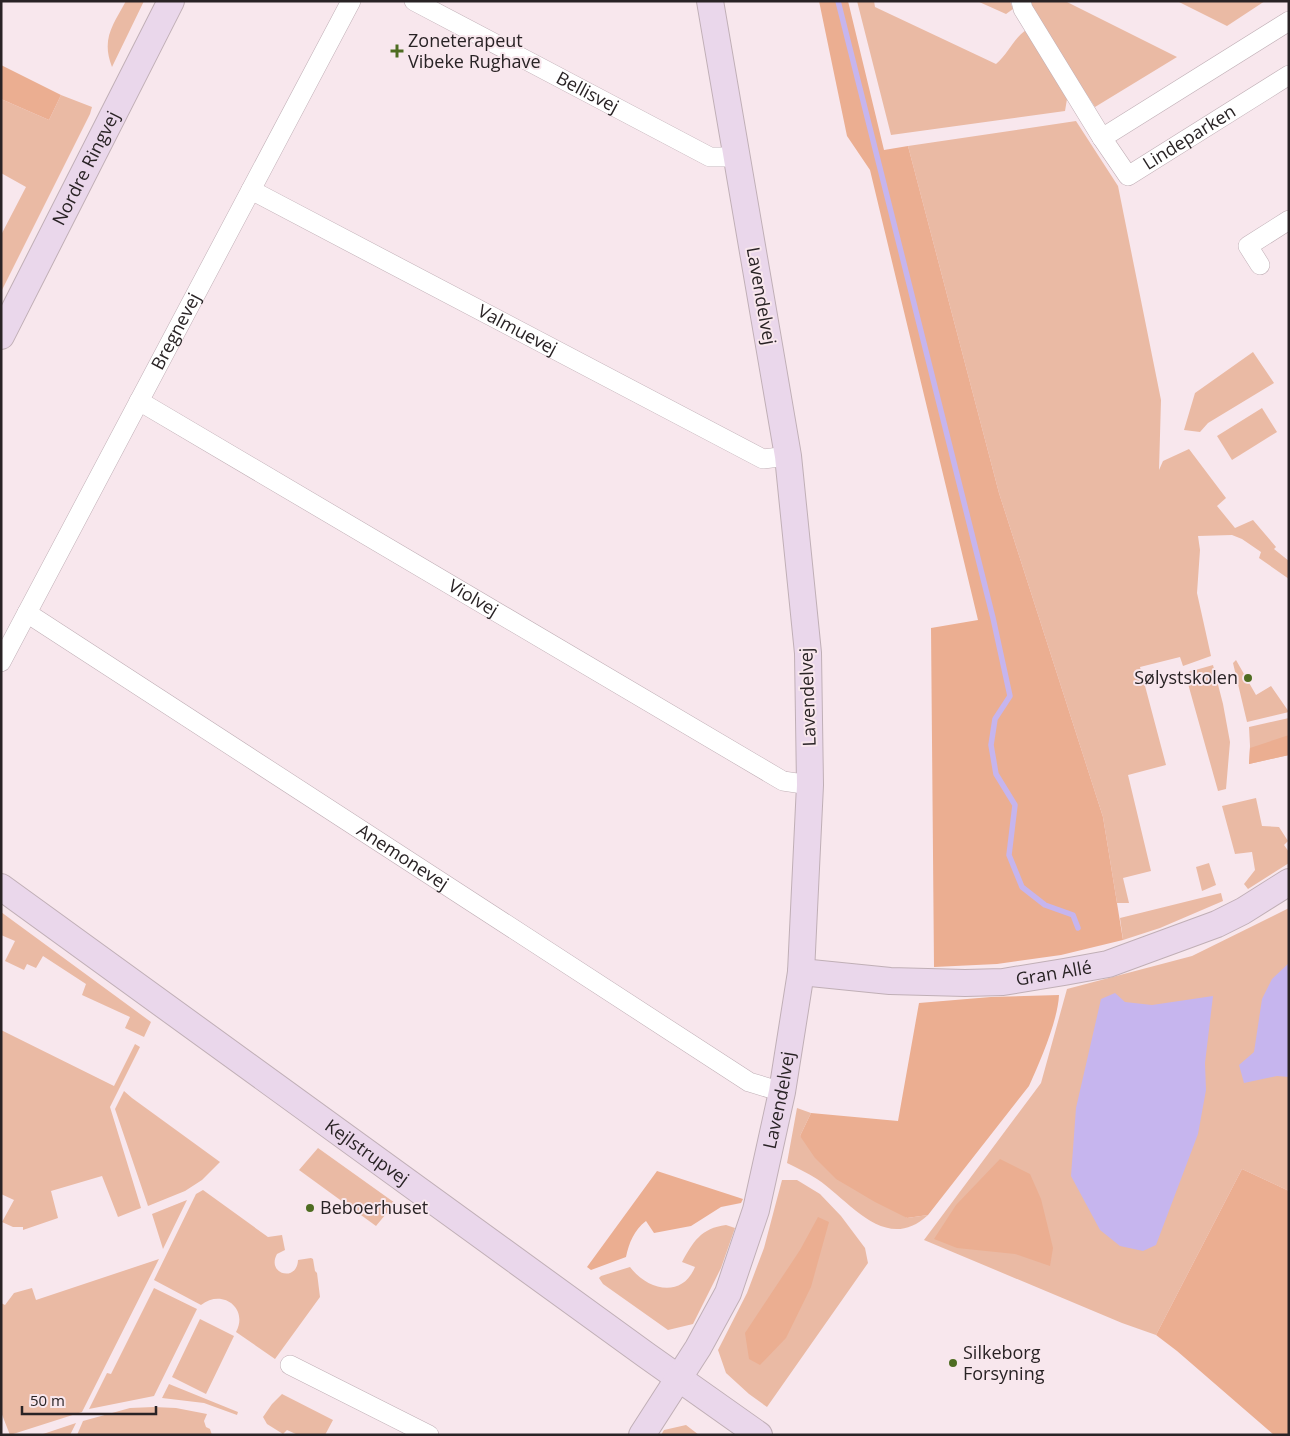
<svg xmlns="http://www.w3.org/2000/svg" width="1290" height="1436" viewBox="0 0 1290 1436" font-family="'Open Sans',sans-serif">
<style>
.green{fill:#eabaa4}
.forest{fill:#ebae91}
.water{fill:#c6b5ee}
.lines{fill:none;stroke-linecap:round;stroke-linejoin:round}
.stream{stroke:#c6b5ee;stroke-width:5.5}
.street-casing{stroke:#c0afb6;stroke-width:20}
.secondary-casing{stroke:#c0afb6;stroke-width:28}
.street{stroke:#fff;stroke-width:19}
.secondary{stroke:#ead7eb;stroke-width:26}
.poi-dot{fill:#4e6c21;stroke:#f8e7ed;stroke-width:2}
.labels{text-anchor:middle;stroke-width:4;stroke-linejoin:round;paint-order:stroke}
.poi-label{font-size:18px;fill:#292325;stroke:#f8e7ed;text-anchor:start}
.street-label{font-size:18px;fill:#292325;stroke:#f8e7ed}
</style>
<rect width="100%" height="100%" fill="#f8e7ed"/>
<path class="green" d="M 126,1 L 144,1 L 112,67 C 101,39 113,25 126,1 Z
M 857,1 L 874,1 L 875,7 L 996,64 C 1008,54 1013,39 1026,30 L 1067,99 L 1065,111 L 891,135 Z
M 977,1 L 1010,1 L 1013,9 L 1006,14 Z
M 1030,1 L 1065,1 L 1177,57 L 1095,107 L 1036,18 Z
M 1177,1 L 1265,1 L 1227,26 Z
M 61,95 L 92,107 L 90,114 L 1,292 L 1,235 L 26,187 L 1,173 L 1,99 L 49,120 Z
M 1076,121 L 1118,186 L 1161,400 L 1159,470 L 1163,461 L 1189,449 L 1226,498 L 1217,506 L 1235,528 L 1253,520 L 1276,547 L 1274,549 L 1289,561 L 1289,579 L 1259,558 L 1261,552 L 1242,539 L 1232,535 L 1198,536 L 1200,550 L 1197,593 L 1211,656 L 1183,666 L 1180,657 L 1140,667 L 1166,765 L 1128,775 L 1151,871 L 1123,878 L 1129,903 L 1117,903 L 1103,817 L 999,493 L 908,146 Z
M 1253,352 L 1274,383 L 1208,423 L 1200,432 L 1184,430 L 1195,393 Z
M 1262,408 L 1277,432 L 1232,460 L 1217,436 Z
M 1236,660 L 1256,695 L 1271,686 L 1289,712 L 1247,722 L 1233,663 Z
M 1213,665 L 1223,704 L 1230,742 L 1226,789 L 1218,791 L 1185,673 Z
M 1289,718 L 1289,755 L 1249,764 L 1250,746 L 1249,727 Z
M 1256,798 L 1262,826 L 1279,827 L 1288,841 L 1284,845 L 1289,852 L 1289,863 L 1248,889 L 1244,884 L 1255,870 L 1252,852 L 1235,854 L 1222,806 Z
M 1209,863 L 1216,885 L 1202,891 L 1196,867 Z
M 1221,893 L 1223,901 L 1160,928 L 1123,940 L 1120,918 Z
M 1289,908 L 1289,1191 L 1242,1169 L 1156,1335 L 1122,1323 L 924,1240 L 1041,1083 L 1067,989 L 1192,956 Z
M 1,912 L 151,1022 L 144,1037 L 125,1028 L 130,1017 L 82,995 L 86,984 L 43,956 L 36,968 L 27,964 L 24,970 L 5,961 L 15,941 L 1,935 Z
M 1,1030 L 114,1086 L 135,1044 L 140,1047 L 110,1107 L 141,1208 L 118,1217 L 102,1176 L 51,1191 L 58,1218 L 23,1230 L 23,1227 L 13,1227 L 2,1222 L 14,1200 L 1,1194 Z
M 124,1091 L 132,1098 L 220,1162 L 202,1180 L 185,1191 L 148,1206 L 115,1109 Z
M 797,1108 L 811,1113 L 800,1136 L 907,1218 L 928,1215 C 886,1254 851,1202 817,1179 C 808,1173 797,1168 787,1163 Z
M 318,1148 L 395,1203 L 376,1226 L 299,1170 Z
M 782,1180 L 797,1180 L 820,1194 L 841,1216 L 865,1248 L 868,1263 L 767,1407 L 749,1394 L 726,1373 L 718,1350 L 747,1293 L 764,1248 Z
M 203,1190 L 268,1237 L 282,1235 L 285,1250 L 277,1254 C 266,1274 297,1283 298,1260 L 311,1258 L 313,1259 L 315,1271 L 317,1273 L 320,1297 L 275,1359 L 236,1332 C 249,1308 222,1288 201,1305 L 154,1280 L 196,1194 Z
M 187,1200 L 163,1249 L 152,1214 Z
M 726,1225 L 735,1228 L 721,1268 L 693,1324 L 668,1330 L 603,1284 L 599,1278 L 601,1276 L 630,1267 C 647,1290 682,1299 695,1267 L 682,1262 C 693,1242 701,1228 726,1225 Z
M 159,1259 L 82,1412 L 10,1435 L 1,1412 L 1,1303 L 5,1305 L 14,1293 L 32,1288 L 36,1300 Z
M 154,1288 L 197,1309 L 154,1396 L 89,1409 L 107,1373 L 111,1374 Z
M 200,1319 L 234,1336 L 206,1394 L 172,1377 Z
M 169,1384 L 238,1412 L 237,1415 L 204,1403 L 162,1398 Z
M 282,1394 L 333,1420 L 325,1435 L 298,1435 L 287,1430 L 283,1434 L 267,1424 L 263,1417 L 272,1404 Z
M 154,1407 L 176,1408 L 207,1414 L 204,1421 L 206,1427 L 210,1429 L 212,1435 L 77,1435 L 83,1421 L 130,1408 Z
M 76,1423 L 70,1435 L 40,1435 Z
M 686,1425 L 699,1435 L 661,1435 L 664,1430 Z"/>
<path class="forest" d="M 819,1 L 848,1 L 884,150 L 908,146 L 999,493 L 1103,817 L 1123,940 L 1061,955 L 997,964 L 934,967 L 931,628 L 978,620 L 870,170 L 847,136 Z
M 1,65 L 61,95 L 49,120 L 1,99 Z
M 1289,735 L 1289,755 L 1249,764 L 1250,748 Z
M 1059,995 C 1058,1020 1040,1062 1029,1086 L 928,1215 L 907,1218 L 875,1202 L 836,1179 L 815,1158 L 800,1136 L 811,1113 L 898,1121 L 919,1003 L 991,997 Z
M 1000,1159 L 1030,1174 L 1041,1199 L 1053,1248 L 1050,1266 L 1015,1254 L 957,1248 L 934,1239 L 956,1205 Z
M 1242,1169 L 1289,1191 L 1289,1435 L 1274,1435 L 1177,1351 L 1156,1335 Z
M 657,1171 L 743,1199 L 741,1203 L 721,1207 L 691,1226 L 654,1233 L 646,1221 C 634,1230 629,1243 626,1257 L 591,1270 L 587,1267 Z
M 818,1217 L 829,1222 L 811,1287 L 786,1338 L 760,1365 L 749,1359 L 745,1333 L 800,1250 Z"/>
<path class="water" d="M 1289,963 L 1289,1077 L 1277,1076 L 1244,1083 L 1239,1065 L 1254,1052 L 1262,999 L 1272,979 Z
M 1115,993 L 1125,1002 L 1152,1005 L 1213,996 L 1205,1063 L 1206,1090 L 1198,1134 L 1156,1245 L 1143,1251 L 1120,1246 L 1100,1230 L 1071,1176 L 1076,1108 L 1101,999 Z"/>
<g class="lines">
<path class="stream" d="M 838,1 L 993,618 L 1010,696 L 995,719 L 991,745 L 996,774 L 1015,805 L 1009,855 L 1022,887 L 1045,905 L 1073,915 L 1078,928"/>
<g class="street-casing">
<g id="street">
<path id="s1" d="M 414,1 L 710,157 L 738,157"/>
<path id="s2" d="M 1021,1 L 1023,9 L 1102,138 L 1128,176 L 1289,75"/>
<path d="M 1102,138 L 1289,21"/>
<path id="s3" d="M 251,190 L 763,459 L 788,456"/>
<path d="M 1260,265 L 1248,246 L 1289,220"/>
<path id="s4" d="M 139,401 L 783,781 L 810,785"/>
<path id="s5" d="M 27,613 L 749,1082 L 782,1092"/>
<path id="s6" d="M 1,662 L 351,1"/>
<path d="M 290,1365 L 429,1435"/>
</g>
</g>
<g class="secondary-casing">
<g id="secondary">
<path id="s7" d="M 1,336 L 171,1"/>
<path id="s8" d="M 1,887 L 646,1355 L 759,1435"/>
<path id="s9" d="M 801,972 L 890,981 L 965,983 L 1003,982 L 1064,972 L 1108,964 L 1217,924 L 1243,911 L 1289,882"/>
<path id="s10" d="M 642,1435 L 698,1348 L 728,1293 L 756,1210 L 782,1092 L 801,972 L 810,785 L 808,653 L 788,456 L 710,1"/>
</g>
</g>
<use href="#street" class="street"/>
<use href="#secondary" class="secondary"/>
</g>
<g class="poi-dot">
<path d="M394.5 43.5h5v5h5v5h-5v5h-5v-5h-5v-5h5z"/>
<circle cx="1248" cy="678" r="5"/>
<circle cx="310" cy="1208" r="5"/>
<circle cx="953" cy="1363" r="5"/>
</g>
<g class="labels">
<g class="poi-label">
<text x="408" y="47">Zoneterapeut<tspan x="408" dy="21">Vibeke Rughave</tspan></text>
<text x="1238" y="684" text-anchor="end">Sølystskolen</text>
<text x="320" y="1214">Beboerhuset</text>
<text x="963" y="1359">Silkeborg<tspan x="963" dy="21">Forsyning</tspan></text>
</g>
<g class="street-label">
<text dy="6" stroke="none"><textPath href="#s1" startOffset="196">Bellisvej</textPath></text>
<text dy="6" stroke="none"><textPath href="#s2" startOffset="278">Lindeparken</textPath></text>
<text dy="6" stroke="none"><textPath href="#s7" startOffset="188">Nordre Ringvej</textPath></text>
<text transform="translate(761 296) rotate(80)" y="6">Lavendelvej</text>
<text dy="6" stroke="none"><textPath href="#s3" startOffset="301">Valmuevej</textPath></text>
<text dy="6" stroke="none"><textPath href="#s6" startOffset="374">Bregnevej</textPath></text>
<text dy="6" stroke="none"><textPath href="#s4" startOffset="388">Violvej</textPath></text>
<text transform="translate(808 697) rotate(-92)" y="6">Lavendelvej</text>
<text dy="6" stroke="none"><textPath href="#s5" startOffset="448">Anemonevej</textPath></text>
<text dy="6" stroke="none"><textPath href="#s9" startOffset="254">Gran Allé</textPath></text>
<text dy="6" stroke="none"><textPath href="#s10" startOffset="366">Lavendelvej</textPath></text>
<text dy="6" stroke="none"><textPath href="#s8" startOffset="452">Kejlstrupvej</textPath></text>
</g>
</g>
<rect width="1290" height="1436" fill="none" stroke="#292325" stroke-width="5"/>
<path d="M22 1406v8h134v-8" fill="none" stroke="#292325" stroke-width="2.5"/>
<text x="30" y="1406" font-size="15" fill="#292325" stroke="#f8e7ed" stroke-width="4" paint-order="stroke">50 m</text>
</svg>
